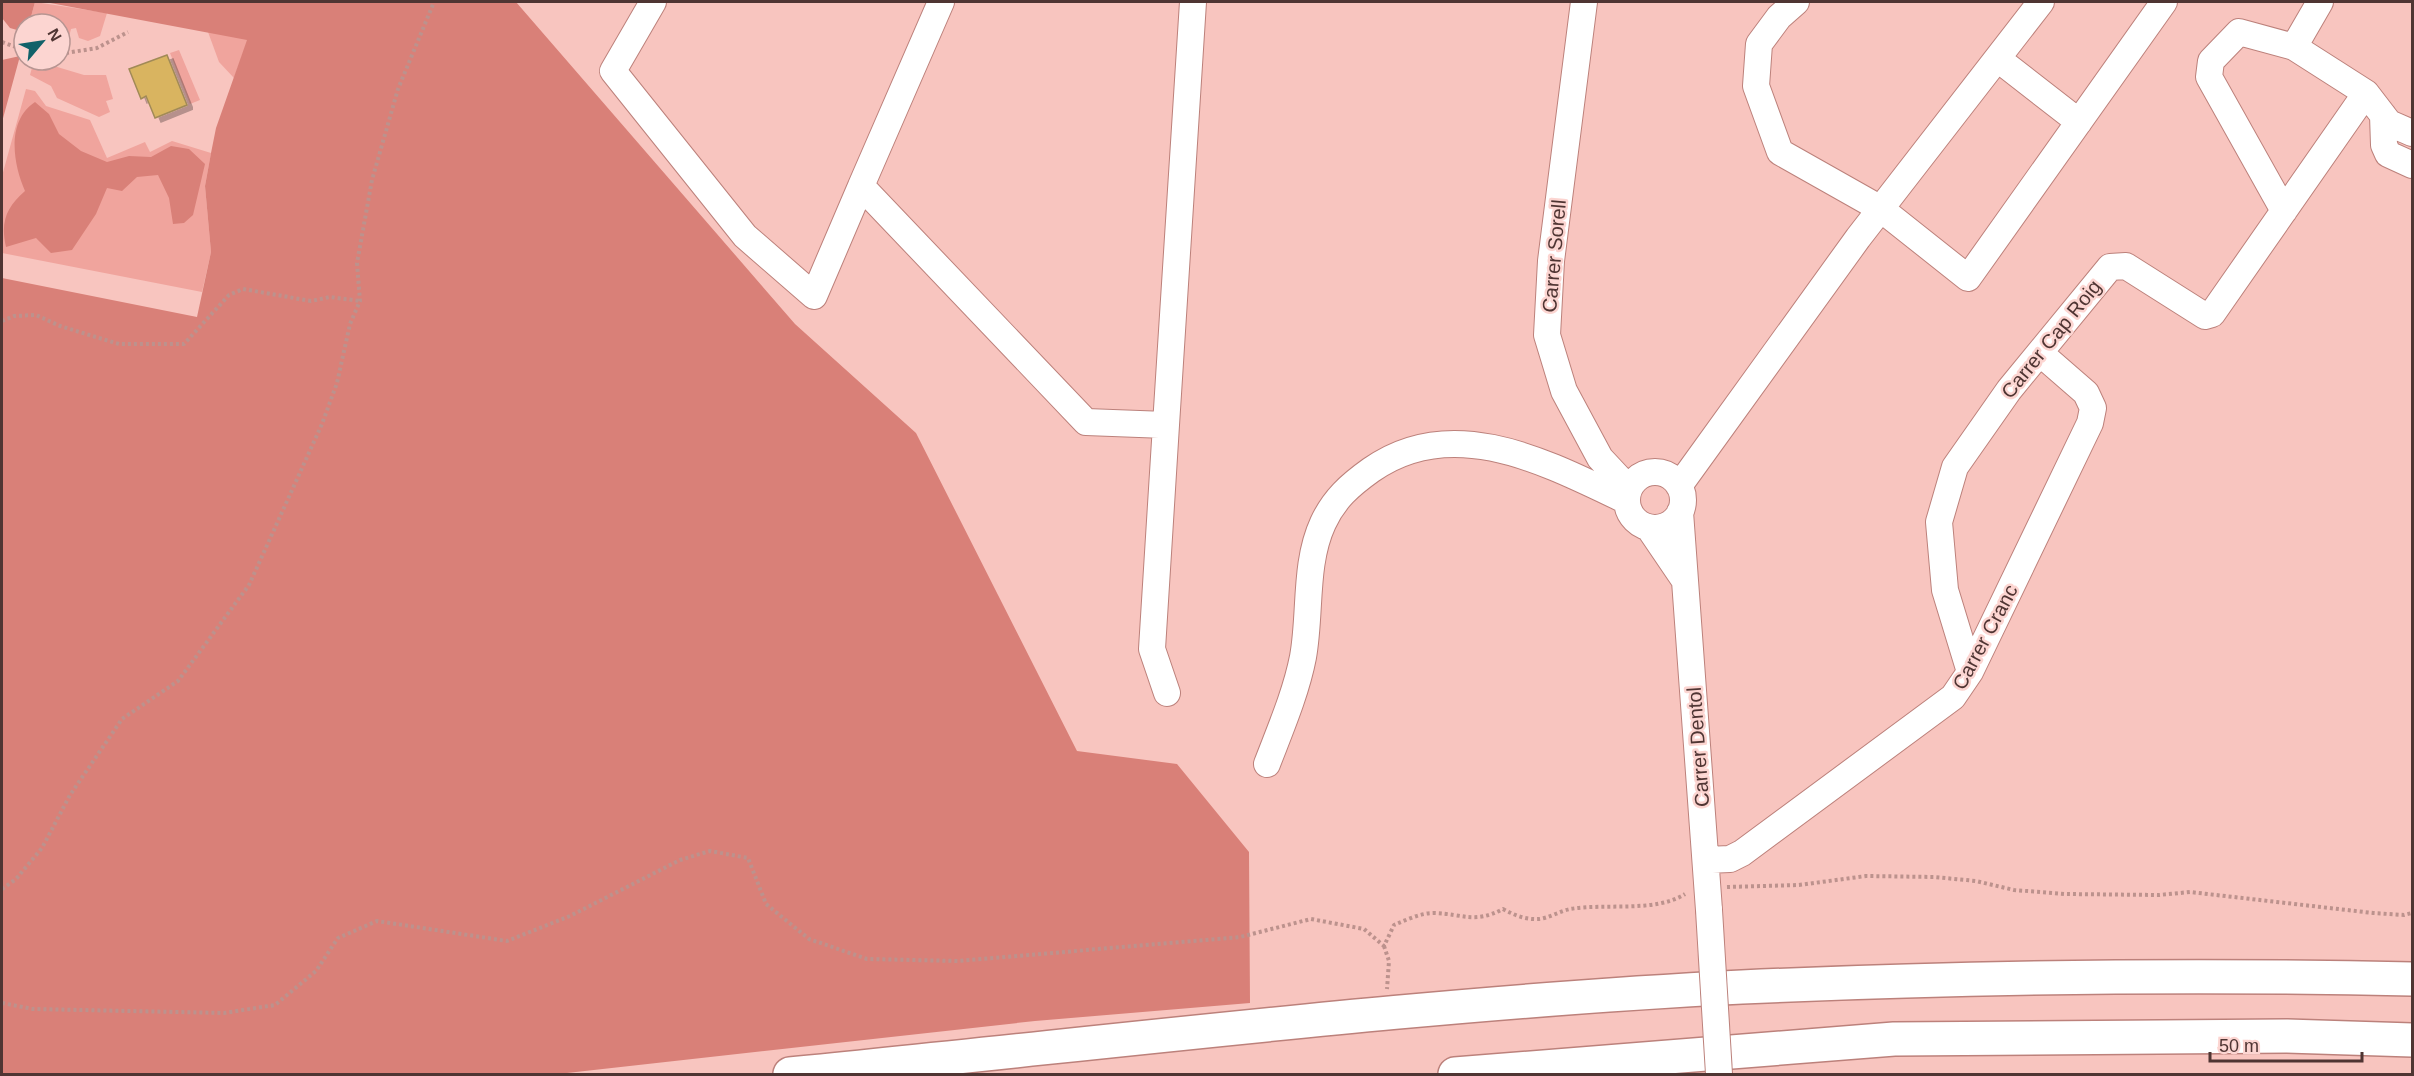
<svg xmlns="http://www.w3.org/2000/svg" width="2414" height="1076" viewBox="0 0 2414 1076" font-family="Arial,sans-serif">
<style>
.green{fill:#f0a49d}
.forest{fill:#d98078}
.building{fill:#d9b461;stroke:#a18a57;stroke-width:1.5;filter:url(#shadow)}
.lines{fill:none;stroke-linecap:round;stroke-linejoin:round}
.minor-casing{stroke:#bc817b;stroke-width:28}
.highway-casing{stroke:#bc817b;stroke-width:36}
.path{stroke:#bc928d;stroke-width:4;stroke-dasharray:3 3;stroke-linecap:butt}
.minor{stroke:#fff;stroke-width:26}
.highway{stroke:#fff;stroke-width:33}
.minor-bridge-casing{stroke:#bc817b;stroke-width:28;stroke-linecap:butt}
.minor-bridge{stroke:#fff;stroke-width:26}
.labels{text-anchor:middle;stroke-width:5;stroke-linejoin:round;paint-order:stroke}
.street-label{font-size:20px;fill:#4f3533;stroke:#fcd5d1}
</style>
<defs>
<filter id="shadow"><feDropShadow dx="6" dy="4" stdDeviation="0" flood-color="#0004"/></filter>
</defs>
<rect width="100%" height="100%" fill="#f8c5bf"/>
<path class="green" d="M 35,2 L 107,13 L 100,36 L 88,41 L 79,38 L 76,28 L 71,29 L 67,45 L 60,48 L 60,24 L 29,24 Z
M 208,32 L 248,39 L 234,78 L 219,62 Z
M 179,50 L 200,100 L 190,104 L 170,53 Z
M 34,60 L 84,75 L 106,75 L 113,99 L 106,101 L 110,112 L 99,117 L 57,98 L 51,86 L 30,75 Z
M 26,89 L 35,91 L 46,106 L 90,120 L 107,158 L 145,142 L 150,152 L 172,141 L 211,153 L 205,186 L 211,252 L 202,292 L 2,253 L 2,176 Z"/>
<path class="forest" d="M 2,2 L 35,2 L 29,24 L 24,24 L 24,32 L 10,28 L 2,18 Z
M 45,2 L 516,2 L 795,324 L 916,433 L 1077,751 L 1177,764 L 1249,852 L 1250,1003 L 1035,1021 L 558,1074 L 2,1074 L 2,278 L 197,317 L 211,252 L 205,186 L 211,153 L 216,128 L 247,40 Z
M 20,56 L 2,122 L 2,60 Z
M 35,102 L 49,114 L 59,134 L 81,151 L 107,162 L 129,156 L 151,157 L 171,146 L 189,149 L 205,164 L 193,215 L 184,223 L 173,224 L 169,198 L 158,175 L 137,177 L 122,191 L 107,188 L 96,214 L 72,250 L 51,253 L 36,238 L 6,247 C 0,221 7,207 25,191 C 13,164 6,121 35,102 Z"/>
<path class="building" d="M 167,55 L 187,105 L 155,118 L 146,96 L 141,99 L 129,69 Z"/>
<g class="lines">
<g class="minor-casing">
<path id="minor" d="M 653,2 L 613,71 L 745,236 L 814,296 L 861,186
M 941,2 L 861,186 L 1086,422 L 1166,425 L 1193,2
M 1584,2 L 1551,261 L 1547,335 L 1564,391 L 1600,458 L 1629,489
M 1796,2 L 1779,17 L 1759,44 L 1756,86 L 1780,152 L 1881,209 L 1968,278 L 2164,2
M 2320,2 L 2294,47 L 2366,93 L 2389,123 L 2412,133
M 1998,59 L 2079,122
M 2383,115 L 2384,145 L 2388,154 L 2412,165
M 2284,211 L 2209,77 L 2211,61 L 2239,32 L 2294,47
M 1166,425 L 1152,649 L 1167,693
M1627 500a28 28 0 1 1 56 0a28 28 0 1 1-56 0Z
M 1679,486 L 1858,238 L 2041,2
M 1680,512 L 1709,910
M 1649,528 L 1685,581
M 1970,672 L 1945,590 L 1939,522 L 1955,467 L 2009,390 L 2110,267 L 2126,266 L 2205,316 L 2212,314 L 2366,93
M 1267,764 C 1280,730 1296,693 1303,657 C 1311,613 1304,564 1323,523 C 1334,499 1350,485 1371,470 C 1453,412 1547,463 1627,501
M 1706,860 L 1730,859 L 1742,853 L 1953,697 L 1970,672 L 2090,423 L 2093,408 L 2086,393 L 2040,353"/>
</g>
<g class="highway-casing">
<path id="highway" d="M 790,1074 C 1107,1043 1424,1003 1742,987 C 1966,977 2189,974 2412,979
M 1455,1074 L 1894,1039 L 2287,1036 L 2412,1040"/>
</g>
<path class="path" d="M 2,42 L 24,50
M 60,54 L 97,48 L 128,32
M 2,321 L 14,316 L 36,315 L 60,326 L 119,344 L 184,344 L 229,295 L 243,289 L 311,301 L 330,297 L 360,301
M 1727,887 L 1799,885 L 1866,876 L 1934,877 L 1976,881 L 2014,890 L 2065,894 L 2159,895 L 2190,892 L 2373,913 L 2404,915 L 2412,913
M 2,889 L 16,879 L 42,848 L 70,795 L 122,719 L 178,681 L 249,585 L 322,424 L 337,383 L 350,324 L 360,301 L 357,263 L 372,180 L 398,89 L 434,2
M 1384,946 L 1389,961 L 1387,989
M 2,1003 L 33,1009 L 224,1013 L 275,1005 L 316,971 L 338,938 L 377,921 L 507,941 L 570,916 L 680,860 L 710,851 L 748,858 L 766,904 L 809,939 L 867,959 L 958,961 L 1240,937 L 1311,919 L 1364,929 L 1384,946 L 1394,925 C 1406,920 1420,913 1434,913 C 1464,914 1474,924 1503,909 C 1514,915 1526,920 1539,919 C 1549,918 1560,911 1570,909 C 1606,903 1655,913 1685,894"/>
<use href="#minor" class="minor"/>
<use href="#highway" class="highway"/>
<g class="minor-bridge-casing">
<path id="minor-bridge" d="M 1709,910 L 1719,1074"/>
</g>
<use href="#minor-bridge" class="minor-bridge"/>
</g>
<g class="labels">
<g class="street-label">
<text transform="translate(1554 256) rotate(-85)" y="7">Carrer Sorell</text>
<text transform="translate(2051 339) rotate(-51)" y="7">Carrer Cap Roig</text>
<text transform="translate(1985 637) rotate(-62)" y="7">Carrer Cranc</text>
<text transform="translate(1698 747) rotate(-94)" y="7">Carrer Dentol</text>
</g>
</g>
<rect width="2414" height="1076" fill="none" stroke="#4f3533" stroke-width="6"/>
<g transform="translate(42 42) rotate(61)"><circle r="28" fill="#fcd5d1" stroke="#b79592" stroke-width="1.5"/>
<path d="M0-4.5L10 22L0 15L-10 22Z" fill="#116169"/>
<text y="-9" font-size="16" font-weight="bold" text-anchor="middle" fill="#4f3533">N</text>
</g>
<path d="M2210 1052v9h152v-9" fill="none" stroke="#4f3533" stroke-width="3"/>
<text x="2219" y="1052" font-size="18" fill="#4f3533" stroke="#fcd5d1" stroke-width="4.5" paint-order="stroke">50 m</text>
</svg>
